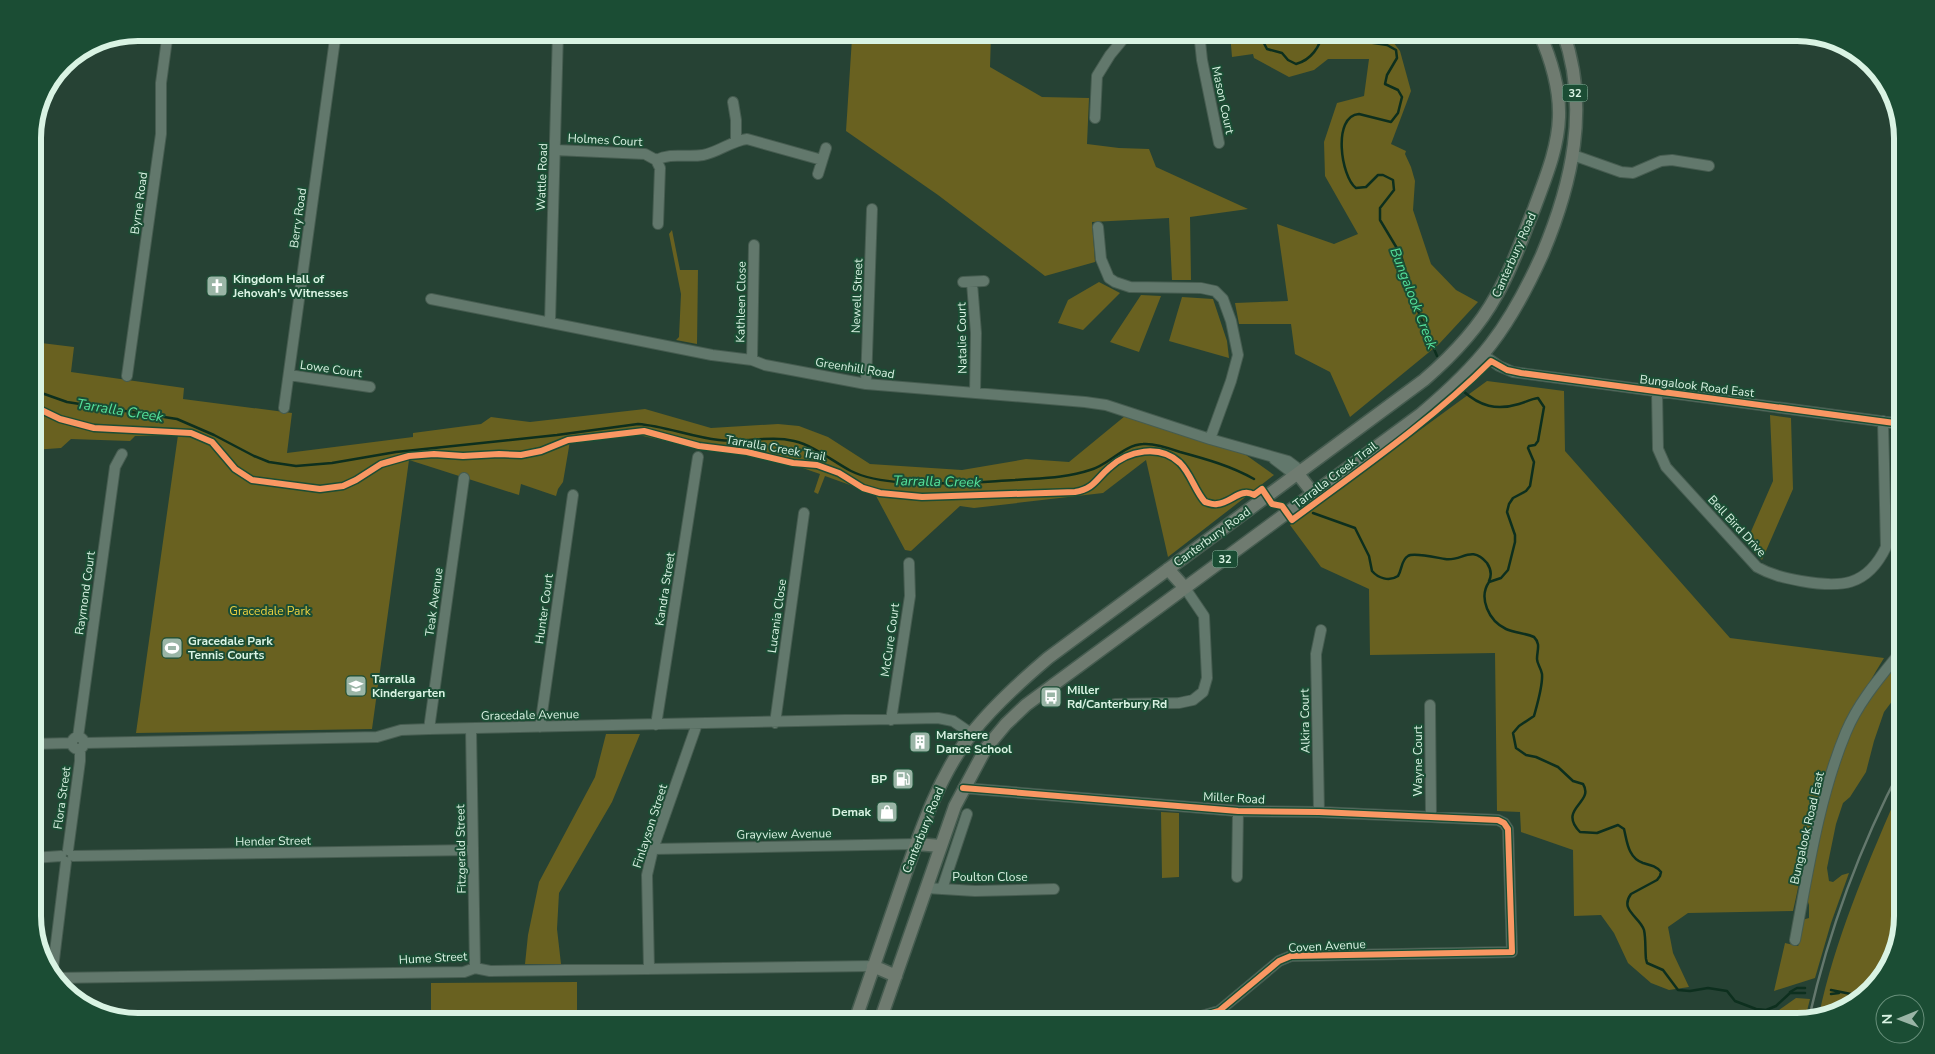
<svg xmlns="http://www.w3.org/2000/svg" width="1935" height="1054" viewBox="0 0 1935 1054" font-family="'Nunito Sans',sans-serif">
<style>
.green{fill:#696120}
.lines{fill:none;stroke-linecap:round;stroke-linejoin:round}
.stream{stroke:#0d2f1e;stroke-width:2.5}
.minor-casing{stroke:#465c50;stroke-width:12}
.major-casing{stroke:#465c50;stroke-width:15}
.minor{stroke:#62786c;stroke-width:10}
.major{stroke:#6f7b70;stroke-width:12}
.rail{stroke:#64786d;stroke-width:2.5}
.cycleway-casing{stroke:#1b4d34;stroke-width:9}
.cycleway{stroke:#f99763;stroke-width:6}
.labels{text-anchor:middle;stroke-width:4;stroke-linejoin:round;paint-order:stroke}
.shield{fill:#1b4d34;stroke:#a0c1ae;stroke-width:1}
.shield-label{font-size:11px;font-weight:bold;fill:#d9f3e3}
.street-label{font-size:12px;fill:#d9f3e3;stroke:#1b4d34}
.poi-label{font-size:12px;font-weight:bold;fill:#d9f3e3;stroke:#1b4d34;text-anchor:start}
.park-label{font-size:12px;fill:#ecd141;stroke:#1b4d34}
.water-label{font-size:14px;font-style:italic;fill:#55e19b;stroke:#1b4d34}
.rim{fill:none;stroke:#d9f3e3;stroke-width:6}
</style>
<rect width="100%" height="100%" fill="#264234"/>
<path class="green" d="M 1276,33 L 1386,33 L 1400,51 L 1411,91 L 1391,144 L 1406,151 L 1405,154 L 1411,167 L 1415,181 L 1413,210 L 1431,264 L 1456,290 L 1478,302 L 1439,344 L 1350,417 L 1330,372 L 1295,354 L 1291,324 L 1239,324 L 1235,303 L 1288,301 L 1277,224 L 1334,244 L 1358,234 L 1325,176 L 1324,142 L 1337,103 L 1364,96 L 1369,59 L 1328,59 L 1314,70 L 1289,77 L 1254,58 L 1253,54 L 1232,57 L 1230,33 Z
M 991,34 L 990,67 L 1042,97 L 1089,98 L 1087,144 L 1119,148 L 1149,149 L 1156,167 L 1248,209 L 1190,217 L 1191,280 L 1172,280 L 1169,218 L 1092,222 L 1095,262 L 1045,276 L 938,195 L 846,131 L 852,38 Z
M 672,230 L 680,270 L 698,270 L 697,344 L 676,340 L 679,337 L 681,294 L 669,234 Z
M 1099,282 L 1120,293 L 1083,330 L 1058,323 L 1068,300 Z
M 1141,295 L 1161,296 L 1139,352 L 1110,342 Z
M 1182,297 L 1213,299 L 1227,341 L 1229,358 L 1169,341 Z
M 33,342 L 74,347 L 71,372 L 184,388 L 183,399 L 292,413 L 287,453 L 413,437 L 413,433 L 481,424 L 491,417 L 530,422 L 645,409 L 711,428 L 778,424 L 799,426 L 828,437 L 870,464 L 962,470 L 1026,459 L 1069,462 L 1125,416 L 1246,455 L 1274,475 L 1168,557 L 1146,460 L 1103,493 L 974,508 L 960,506 L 911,551 L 905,550 L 875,494 L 825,476 L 818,494 L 814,492 L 820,474 L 794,465 L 747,454 L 711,451 L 634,434 L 570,441 L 563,482 L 558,489 L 556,496 L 521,484 L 519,495 L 409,460 L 372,729 L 136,733 L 178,435 L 135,436 L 130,441 L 71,439 L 61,448 L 33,450 Z
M 1487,381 L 1564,391 L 1565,451 L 1730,638 L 1884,658 C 1857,701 1836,747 1820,796 C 1807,833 1802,873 1793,911 L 1688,913 L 1668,927 L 1673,953 L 1689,987 L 1669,990 L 1651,983 L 1628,963 L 1614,933 L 1601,915 L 1574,916 L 1573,850 L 1521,832 L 1520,812 L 1497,811 L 1495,653 L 1370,655 L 1369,589 L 1321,567 L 1290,525 Z
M 1770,415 L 1791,418 L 1793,489 L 1762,560 L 1746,543 L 1773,481 Z
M 1902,655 L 1902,688 L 1884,712 L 1874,741 L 1866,772 L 1850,797 L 1843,803 L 1836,824 L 1827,868 L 1829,881 L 1833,882 L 1842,875 L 1849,873 L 1831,923 L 1815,978 L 1774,991 L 1785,943 L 1798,946 L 1800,942 L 1802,920 L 1809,918 L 1809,905 L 1806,896 L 1820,828 L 1849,731 L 1893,666 Z
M 606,734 L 640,734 L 612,802 L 559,893 L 557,929 L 561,964 L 525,964 L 528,935 L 539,882 L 595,777 Z
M 1902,787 L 1902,916 L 1891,963 L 1850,1007 L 1819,1015 C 1835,940 1865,870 1895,800 Z
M 1161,812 L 1179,813 L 1179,877 L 1162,878 Z
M 577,982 L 577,1021 L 431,1021 L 431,983 Z
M 1796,998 L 1810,999 L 1805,1019 L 1797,1021 L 1767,1021 L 1769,1012 L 1779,1010 Z"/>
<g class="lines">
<path class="stream" d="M 1258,32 L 1267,49 L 1282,53 L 1288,60 L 1296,64 C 1311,60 1320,47 1323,32
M 1354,32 L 1367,42 L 1387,45 L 1396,50 L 1397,58 L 1387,75 L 1385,84 L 1398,90 L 1402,97 L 1398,113 L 1391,122 L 1359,114 C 1332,116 1341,177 1356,188 L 1366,187 L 1378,175 L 1383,175 L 1393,180 L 1394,190 L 1380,208 L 1380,220 L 1401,255 L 1413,299 L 1437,356
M 33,390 L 67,402 L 177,419 L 214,435 L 254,456 L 269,462 L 296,466 L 332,463 L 396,452 L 557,435 L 638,424 C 665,426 691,437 719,440 C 744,443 770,435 794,441 C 815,446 832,461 851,471 C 879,485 927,484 959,483 C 977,483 996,481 1015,480 C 1040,478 1066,478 1090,470 C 1109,465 1123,445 1143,444 C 1155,443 1169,448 1180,452 C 1206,459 1231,466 1254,479
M 1463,391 C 1480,406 1496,411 1519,404 C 1526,402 1531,399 1538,398 L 1544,407 L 1538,441 L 1535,445 L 1529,446 L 1528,448 L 1534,462 L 1530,486 L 1526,491 L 1513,498 L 1509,504 L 1507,512 L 1515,535 L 1515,542 L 1508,570 L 1501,578 L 1489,582 C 1478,598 1489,621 1506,629 C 1515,633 1525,633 1534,637 C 1541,644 1537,650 1537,659 C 1537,664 1541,668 1542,674 C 1543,686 1537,705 1534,716 L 1519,726 L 1513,733 L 1516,748 L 1526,755 L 1536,757 L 1558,767 L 1573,781 L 1583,784 C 1595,803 1557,808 1580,832 L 1597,833 L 1618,825 L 1624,829 C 1627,841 1628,858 1643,863 C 1650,865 1656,866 1661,872 L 1660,876 L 1657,880 L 1631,894 C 1619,910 1640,917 1644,930 C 1646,939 1645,950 1646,959 L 1647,963 L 1663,970 L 1678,990 L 1690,991 L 1708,988 L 1727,991 L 1735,1001 L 1756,1009 L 1766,1010 L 1776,1006 L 1790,993 L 1805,993
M 1313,513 L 1355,528 L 1369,556 L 1372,571 C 1378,578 1389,582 1398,576 C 1402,570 1401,560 1408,556 C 1413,552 1438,558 1445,559 C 1462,562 1471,544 1487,563 C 1491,569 1492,575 1489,581
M 1831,990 L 1861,996
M 1790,992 L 1797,988 L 1805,988
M 1831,994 L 1839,993"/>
<g class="minor-casing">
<path id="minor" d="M 1199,32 L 1202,60 L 1219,143
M 733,102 L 736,120 L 736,140
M 1095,118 L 1097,76 L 1110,55 L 1129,32
M 33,139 L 34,126
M 555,150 L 645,154 L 656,160 C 672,152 686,158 703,155 C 719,152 731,141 747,139 L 822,160
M 1573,155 L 1621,172 L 1633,173 L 1661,161 L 1672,160 L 1709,166
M 656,160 L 660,168 L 658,224
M 818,174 L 826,148
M 1098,227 L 1101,259 L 1109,278 L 1115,282 L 1130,287 L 1201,288 L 1215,291 L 1223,299 L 1231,321 L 1238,355 L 1231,381 L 1210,439
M 963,282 L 984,281
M 972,283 L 976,333 L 975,393
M 431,299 L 712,355 L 752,360 L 765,365 L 866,384 L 1085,402 L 1106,405 L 1210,439 L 1288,461 L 1296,467 L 1298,474
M 550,322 L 558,32
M 1482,354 L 1499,366 L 1513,372 L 1902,424
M 752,360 L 754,245
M 289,375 L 370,387
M 127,376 L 161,134 L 161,83 L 168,32
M 866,384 L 872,209
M 1657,392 L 1658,449 L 1666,467 L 1757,567 C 1771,575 1785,578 1801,581 C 1840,588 1867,587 1886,547 L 1883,421
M 284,408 L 336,32
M 1274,459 L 1291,472 L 1298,474
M 1115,704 L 1179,703 L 1193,700 L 1203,692 L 1207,678 L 1204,616 L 1185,588
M 1430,705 L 1431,816
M 891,720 L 910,596 L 909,563
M 775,723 L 804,513
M 656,725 L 698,457
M 540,727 L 573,495
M 429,729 L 464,478
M 471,729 L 475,968
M72 743a6 6 0 1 1 12 0a6 6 0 1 1-12 0Z
M 78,737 L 115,467 L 122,454
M 85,743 L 377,737 L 401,730 L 429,729 L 938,718 L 953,721 L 972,734
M 33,744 L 72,743
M 963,788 L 1238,811 L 1319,812 L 1498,820 L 1504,823 L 1508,829 L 1512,952 L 1291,956 L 1279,961 L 1219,1011 L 1198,1017 L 973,1021
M 1319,812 L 1316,654 L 1321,630
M 653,849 L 916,844
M 68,850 L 80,761 L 80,749
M 73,856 L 473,850
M 33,858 L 61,856
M 1237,877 L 1238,811
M 926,888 L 975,891 L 1054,889
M 942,889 L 967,814
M 1795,940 C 1808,871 1819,797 1846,732 C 1859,701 1882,675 1902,650
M 649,969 L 647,875 L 653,849 L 697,724
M 52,976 L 66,862
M 54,978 L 464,972 L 475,968 L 490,971 L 873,966"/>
</g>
<g class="major-casing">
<path id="major" d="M 1298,474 L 1313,493
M 1168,569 L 1185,588
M 916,844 L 941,846
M 873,966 L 896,976
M 855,1021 C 870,976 886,930 902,884 C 920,832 938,777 972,733 C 994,705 1021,681 1048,658 L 1424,380 C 1453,355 1478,329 1496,296 C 1512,269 1522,238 1534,209 C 1545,179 1558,149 1559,117 C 1560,87 1551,59 1539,32
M 880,1021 L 955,806 L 986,748 L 1006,724 L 1026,705 L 1421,414 C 1446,393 1471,370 1491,344 C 1512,317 1528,286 1542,255 C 1572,184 1590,107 1563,32"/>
</g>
<use href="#minor" class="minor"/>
<use href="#major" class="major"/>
<path class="rail" d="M 1809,1018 C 1829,930 1860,846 1902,766"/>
<g class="cycleway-casing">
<path id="cycleway" d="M 33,406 L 60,419 L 94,428 L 191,433 L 212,442 L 235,469 L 252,480 L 320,489 L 343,486 L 356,480 L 381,464 L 409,456 L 434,454 L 463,456 L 499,454 L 521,455 L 541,451 L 568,440 L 644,431 L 699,446 L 747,452 L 793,463 L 817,465 L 839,473 L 863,488 L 880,493 L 922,497 L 1075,492 C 1094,489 1096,479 1109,468 C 1128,450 1160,444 1180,463 C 1191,474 1195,491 1205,502 C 1209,503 1213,505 1217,504 C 1231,503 1241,487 1254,495 L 1262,489 L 1272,504 L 1282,506 L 1292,520 C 1361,469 1431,421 1491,361 L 1507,370 L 1521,373 L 1902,424
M 963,788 L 1238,811 L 1319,812 L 1498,820 L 1504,823 L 1508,829 L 1512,952 L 1291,956 L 1279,961 L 1219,1011 L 1198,1017 L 973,1021"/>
</g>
<use href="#cycleway" class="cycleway"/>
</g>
<defs>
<g id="church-square" transform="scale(1.125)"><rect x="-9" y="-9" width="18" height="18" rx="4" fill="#9ab5a6" stroke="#1b4d34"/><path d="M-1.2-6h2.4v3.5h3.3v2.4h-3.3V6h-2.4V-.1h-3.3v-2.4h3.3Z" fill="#fff"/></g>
<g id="stadium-square" transform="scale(1.125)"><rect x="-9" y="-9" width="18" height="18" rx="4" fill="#9ab5a6" stroke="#1b4d34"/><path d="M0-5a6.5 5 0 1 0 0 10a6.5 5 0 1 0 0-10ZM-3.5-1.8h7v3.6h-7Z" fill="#fff"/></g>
<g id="school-square" transform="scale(1.125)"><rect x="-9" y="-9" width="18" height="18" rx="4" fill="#9ab5a6" stroke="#1b4d34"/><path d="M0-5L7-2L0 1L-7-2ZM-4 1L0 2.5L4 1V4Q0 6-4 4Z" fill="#fff"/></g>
<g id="bus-square" transform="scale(1.125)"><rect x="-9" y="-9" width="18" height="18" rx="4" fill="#9ab5a6" stroke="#1b4d34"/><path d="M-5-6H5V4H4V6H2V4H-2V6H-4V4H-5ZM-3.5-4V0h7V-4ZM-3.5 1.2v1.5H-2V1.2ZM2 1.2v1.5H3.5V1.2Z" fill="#fff"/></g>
<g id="building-square" transform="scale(1.125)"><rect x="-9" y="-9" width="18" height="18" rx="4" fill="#9ab5a6" stroke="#1b4d34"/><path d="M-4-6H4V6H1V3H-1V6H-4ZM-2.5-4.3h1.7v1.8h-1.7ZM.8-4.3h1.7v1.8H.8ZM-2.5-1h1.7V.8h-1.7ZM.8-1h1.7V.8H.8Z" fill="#fff"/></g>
<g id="fuel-square" transform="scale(1.125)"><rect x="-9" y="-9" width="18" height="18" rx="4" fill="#9ab5a6" stroke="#1b4d34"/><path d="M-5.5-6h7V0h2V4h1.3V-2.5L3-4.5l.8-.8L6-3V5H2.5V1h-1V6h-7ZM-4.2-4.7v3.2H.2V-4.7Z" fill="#fff"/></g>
<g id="shop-square" transform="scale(1.125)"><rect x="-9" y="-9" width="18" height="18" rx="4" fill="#9ab5a6" stroke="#1b4d34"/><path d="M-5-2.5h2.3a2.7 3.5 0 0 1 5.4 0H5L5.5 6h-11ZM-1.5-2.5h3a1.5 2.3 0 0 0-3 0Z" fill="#fff"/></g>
</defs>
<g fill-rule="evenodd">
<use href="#church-square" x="217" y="286"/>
<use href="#stadium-square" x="172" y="648"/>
<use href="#school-square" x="356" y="686"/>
<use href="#bus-square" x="1051" y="697"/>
<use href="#building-square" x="920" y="742"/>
<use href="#fuel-square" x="903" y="779"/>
<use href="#shop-square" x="887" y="812"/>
</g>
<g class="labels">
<g class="shield">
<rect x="1562.5" y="84.5" width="25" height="17" rx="4"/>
<rect x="1212.5" y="550.5" width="25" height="17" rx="4"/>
</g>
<g class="shield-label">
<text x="1575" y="97">32</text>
<text x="1225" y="563">32</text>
</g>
<g class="street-label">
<text transform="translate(1223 100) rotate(78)" y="4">Mason Court</text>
<text transform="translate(605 140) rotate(3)" y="4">Holmes Court</text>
<text transform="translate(542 177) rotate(-88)" y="4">Wattle Road</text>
<text transform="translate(139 203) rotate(-82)" y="4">Byrne Road</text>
<text transform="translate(298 218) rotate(-82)" y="4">Berry Road</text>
<text transform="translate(1514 255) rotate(-66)" y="4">Canterbury Road</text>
<text transform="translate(857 296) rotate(-88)" y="4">Newell Street</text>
<text transform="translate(741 302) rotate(-89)" y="4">Kathleen Close</text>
<text transform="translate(962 338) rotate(-91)" y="4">Natalie Court</text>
<text transform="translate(855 368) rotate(9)" y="4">Greenhill Road</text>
<text transform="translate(331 369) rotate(8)" y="4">Lowe Court</text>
<text transform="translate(1697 386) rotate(7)" y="4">Bungalook Road East</text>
<text transform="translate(776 448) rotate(10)" y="4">Tarralla Creek Trail</text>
<text transform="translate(1335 475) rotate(-37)" y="4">Tarralla Creek Trail</text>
<text transform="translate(1737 526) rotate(47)" y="4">Bell Bird Drive</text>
<text transform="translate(1212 537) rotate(-36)" y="4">Canterbury Road</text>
<text transform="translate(665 589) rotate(-81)" y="4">Kandra Street</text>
<text transform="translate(85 593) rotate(-82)" y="4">Raymond Court</text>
<text transform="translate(434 602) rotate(-82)" y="4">Teak Avenue</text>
<text transform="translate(544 609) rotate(-82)" y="4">Hunter Court</text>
<text transform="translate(777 616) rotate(-82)" y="4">Lucania Close</text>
<text transform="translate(890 640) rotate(-82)" y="4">McCure Court</text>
<text transform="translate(530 715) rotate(-1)" y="4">Gracedale Avenue</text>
<text transform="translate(1305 721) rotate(-91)" y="4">Alkira Court</text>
<text transform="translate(1418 761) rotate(-90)" y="4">Wayne Court</text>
<text transform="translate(62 798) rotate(-82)" y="4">Flora Street</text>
<text transform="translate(1234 798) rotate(3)" y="4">Miller Road</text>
<text transform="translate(650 826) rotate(-72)" y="4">Finlayson Street</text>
<text transform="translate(1807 828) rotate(-77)" y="4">Bungalook Road East</text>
<text transform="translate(923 830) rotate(-68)" y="4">Canterbury Road</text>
<text transform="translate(784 834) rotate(-1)" y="4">Grayview Avenue</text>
<text transform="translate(273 841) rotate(-1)" y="4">Hender Street</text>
<text transform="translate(461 849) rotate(-91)" y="4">Fitzgerald Street</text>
<text x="990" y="881">Poulton Close</text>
<text transform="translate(1327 946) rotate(-3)" y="4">Coven Avenue</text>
<text transform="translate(433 958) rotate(-3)" y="4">Hume Street</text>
</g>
<g class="poi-label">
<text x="233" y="283">Kingdom Hall of<tspan x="233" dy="14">Jehovah's Witnesses</tspan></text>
<text x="188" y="645">Gracedale Park<tspan x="188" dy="14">Tennis Courts</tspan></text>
<text x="372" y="683">Tarralla<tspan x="372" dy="14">Kindergarten</tspan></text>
<text x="1067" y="694">Miller<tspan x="1067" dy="14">Rd/Canterbury Rd</tspan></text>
<text x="936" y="739">Marshere<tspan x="936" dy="14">Dance School</tspan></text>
<text x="887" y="783" text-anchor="end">BP</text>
<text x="871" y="816" text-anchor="end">Demak</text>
</g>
<g class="park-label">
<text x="270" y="615">Gracedale Park</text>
</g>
<g class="water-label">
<text transform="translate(1414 298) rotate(69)" y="5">Bungalook Creek</text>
<text transform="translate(120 410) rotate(9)" y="5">Tarralla Creek</text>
<text transform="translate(937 481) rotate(1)" y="5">Tarralla Creek</text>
</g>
</g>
<path d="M0 0H1935V1054H0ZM138 41H1797A97 97 0 0 1 1894 138V916A97 97 0 0 1 1797 1013H138A97 97 0 0 1 41 916V138A97 97 0 0 1 138 41Z" fill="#1b4d34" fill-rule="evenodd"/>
<path class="rim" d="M138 41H1797A97 97 0 0 1 1894 138V916A97 97 0 0 1 1797 1013H138A97 97 0 0 1 41 916V138A97 97 0 0 1 138 41Z"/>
<g transform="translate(1900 1019) rotate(269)"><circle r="24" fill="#1b4d34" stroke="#678f7a"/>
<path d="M0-4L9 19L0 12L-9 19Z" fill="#9ab5a6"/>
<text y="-8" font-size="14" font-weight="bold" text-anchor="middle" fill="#d9f3e3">N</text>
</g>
</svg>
